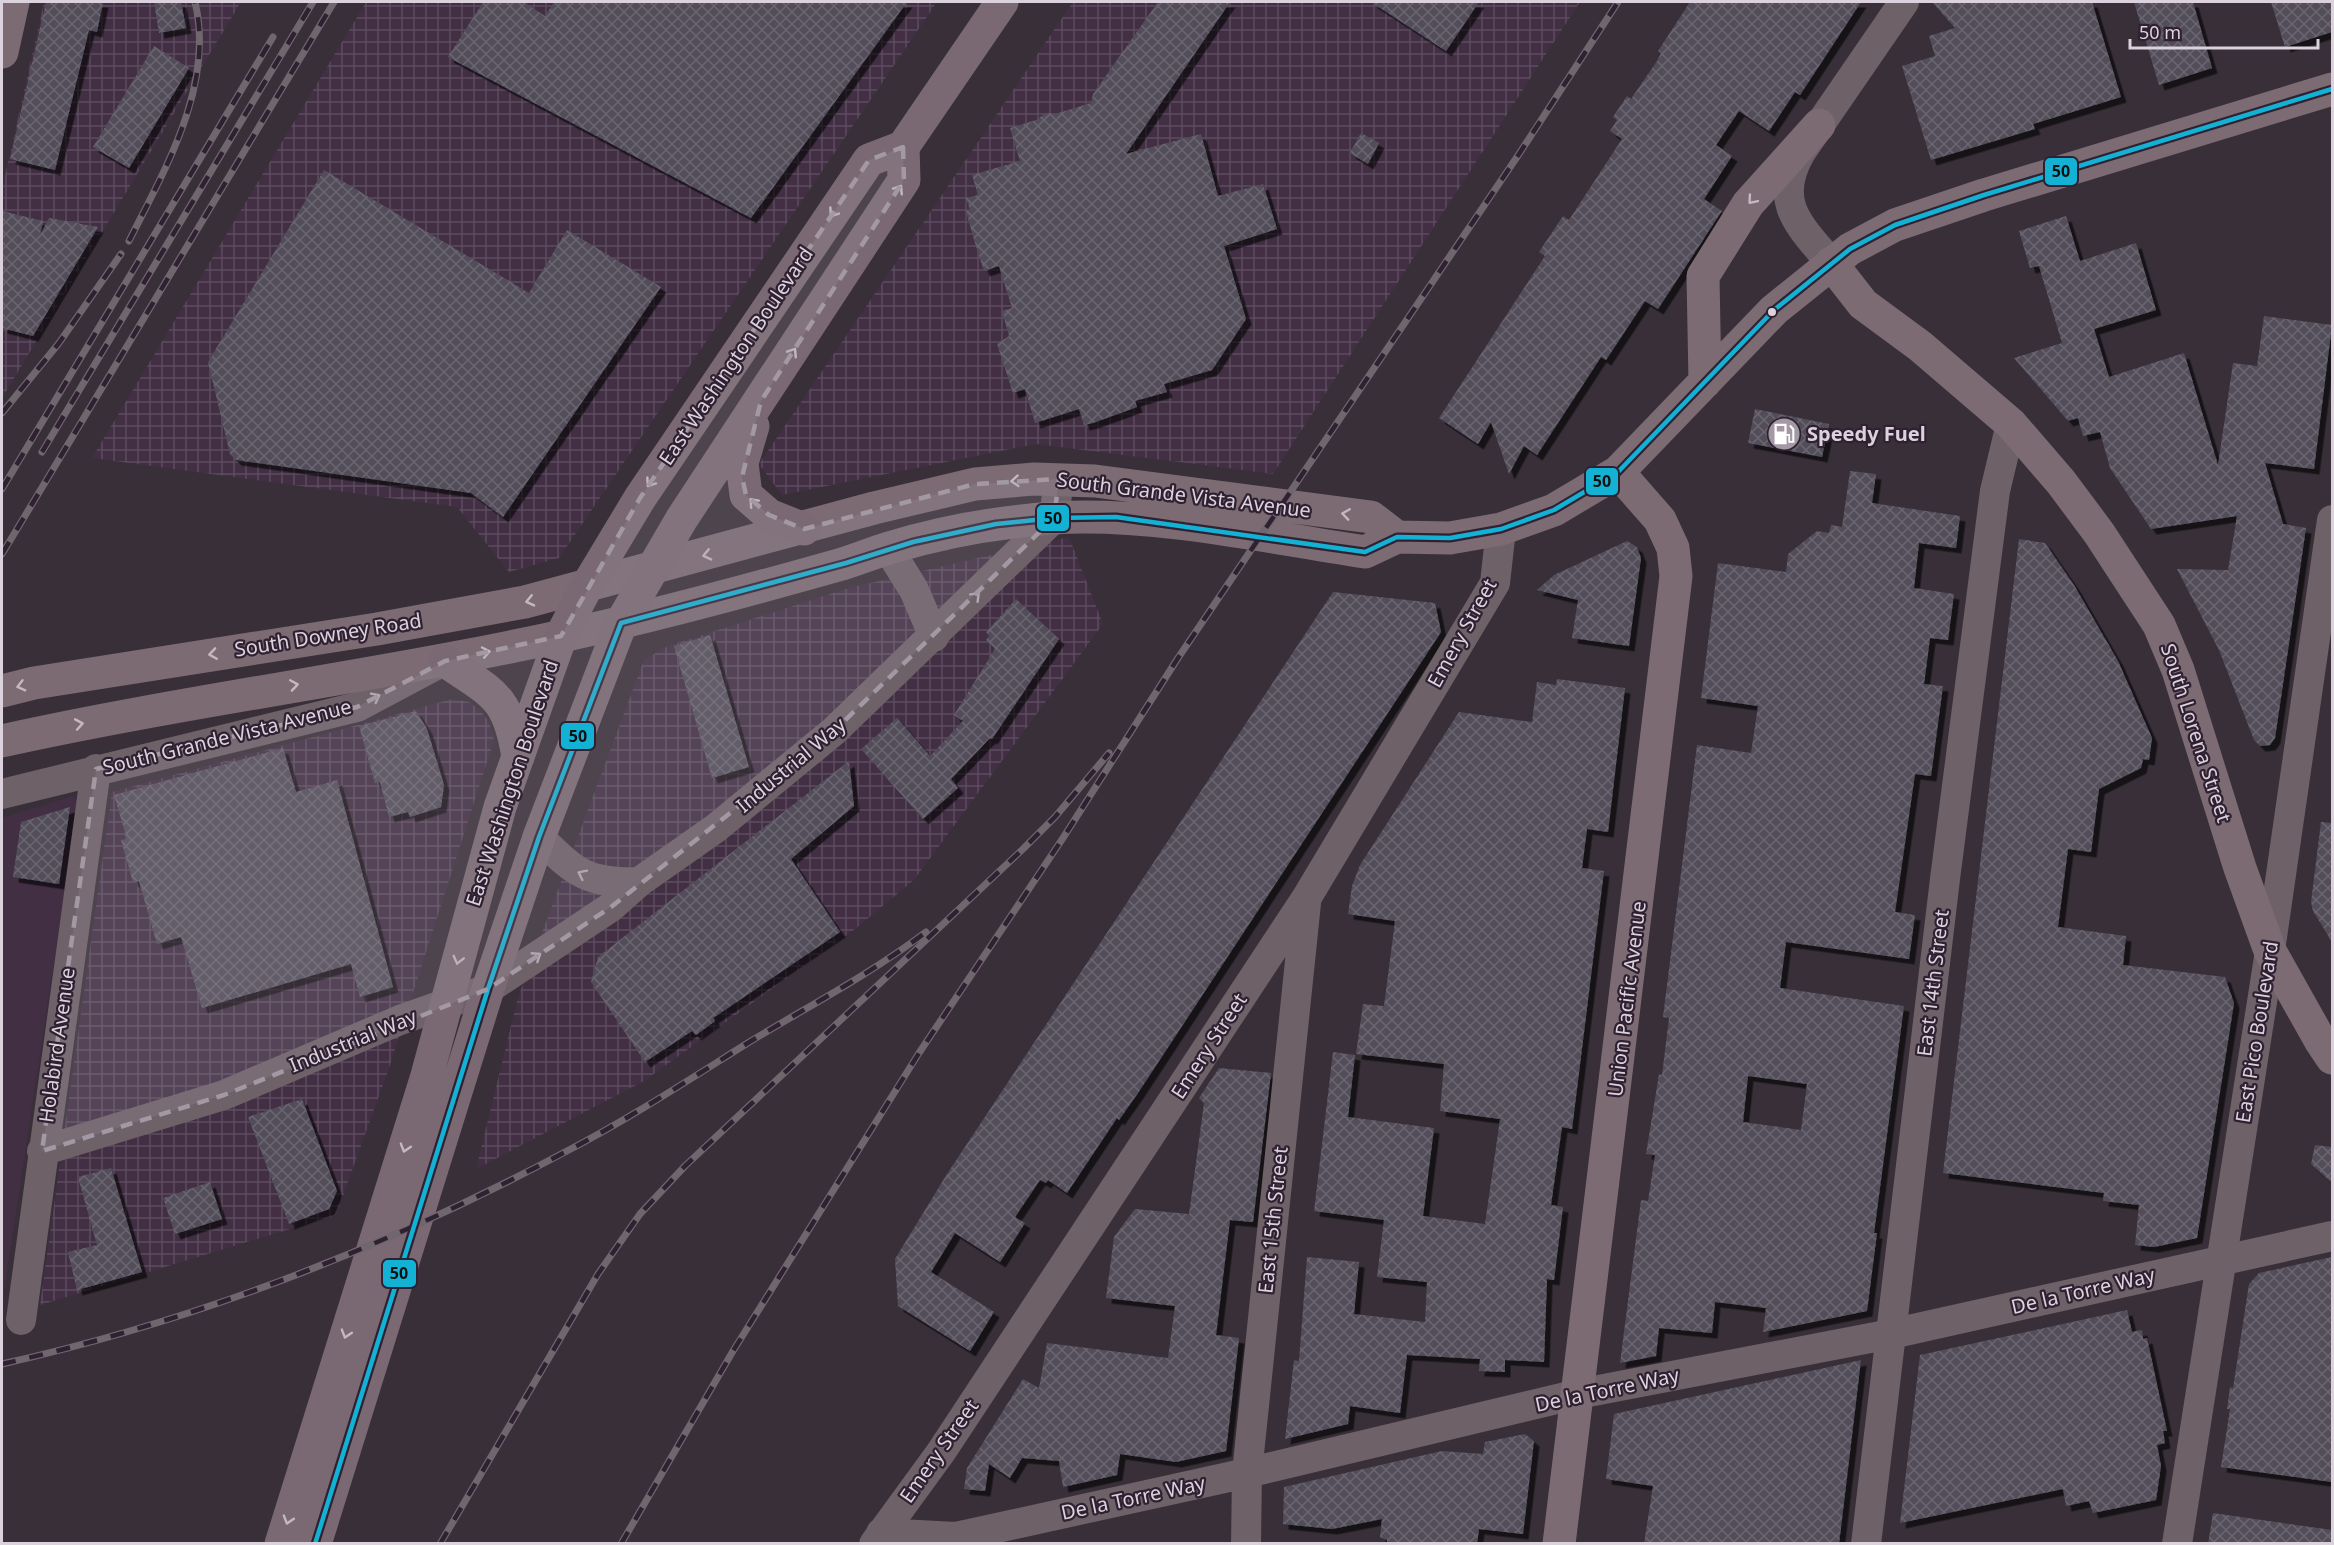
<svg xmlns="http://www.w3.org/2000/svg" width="2334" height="1545" viewBox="0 0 2334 1545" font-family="'Noto Sans',sans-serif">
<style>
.built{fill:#422f44}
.industrial{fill:url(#industrial-grid)}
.building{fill:url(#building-cross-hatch);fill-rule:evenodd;filter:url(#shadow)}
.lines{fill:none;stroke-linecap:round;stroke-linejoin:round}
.street{stroke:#6e6168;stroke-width:30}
.secondary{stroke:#7c6b73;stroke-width:33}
.primary{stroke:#7a6972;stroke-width:33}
.rail-casing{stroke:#70666e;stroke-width:7}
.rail{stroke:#302132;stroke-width:4.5;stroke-dasharray:14;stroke-linecap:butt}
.bus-1-casing{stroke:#302132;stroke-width:9}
.bus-1{stroke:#13b2d5;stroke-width:4.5}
.oneway{stroke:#c4b8c2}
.oneway2{stroke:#b6aab4}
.marked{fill:#a399a4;fill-opacity:0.2;stroke:#a399a4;stroke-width:4.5;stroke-dasharray:12 8;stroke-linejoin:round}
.bus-dot{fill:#dcd2dd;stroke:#302132;stroke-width:2}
.labels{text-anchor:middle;stroke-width:4.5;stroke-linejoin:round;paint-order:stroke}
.street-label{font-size:20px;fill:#dcd2dd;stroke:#302132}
.poi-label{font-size:20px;font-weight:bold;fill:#dcd2dd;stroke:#302132;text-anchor:start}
.line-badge{stroke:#302132;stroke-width:2}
.pale-badge-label{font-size:16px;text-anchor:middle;font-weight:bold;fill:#111}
</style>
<defs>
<pattern id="industrial-grid" width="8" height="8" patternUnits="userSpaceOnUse" patternTransform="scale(1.5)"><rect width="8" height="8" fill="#422f44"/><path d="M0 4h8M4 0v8" fill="none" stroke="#5d4c5f"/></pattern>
<pattern id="building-cross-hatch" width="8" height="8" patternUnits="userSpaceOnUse" patternTransform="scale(1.5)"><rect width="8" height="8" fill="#524d5a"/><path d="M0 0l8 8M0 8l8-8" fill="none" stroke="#6a6671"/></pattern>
<filter id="shadow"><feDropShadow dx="5.5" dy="5.5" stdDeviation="0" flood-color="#0009"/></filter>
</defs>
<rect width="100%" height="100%" fill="#382f39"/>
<path class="built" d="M 73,796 L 78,802 L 2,1305 L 2,818 Z"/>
<path class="industrial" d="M 44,2 L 241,2 L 2,398 L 2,189 Z
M 366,2 L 937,2 L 559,558 L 509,572 L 457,507 L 92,458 Z
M 1073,2 L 1580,2 L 1273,474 L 1036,444 L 782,495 L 759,464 Z
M 1069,537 L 1103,624 L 914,880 L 855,929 L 644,1081 L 476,1169 L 518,997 L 644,660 L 668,646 L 849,588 Z
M 452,699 L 469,702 L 480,710 L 489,722 L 494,740 L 389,1068 L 336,1215 L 40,1305 L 112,792 Z"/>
<path class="building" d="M 46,2 L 103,2 L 97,32 L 89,30 L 55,170 L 10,159 Z
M 154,2 L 181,2 L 186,28 L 159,33 Z
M 483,2 L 524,2 L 545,16 L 554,2 L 907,2 L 751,218 L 448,57 Z
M 1158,2 L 1230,2 L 1126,154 L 1201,134 L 1218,196 L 1263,184 L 1277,229 L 1224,246 L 1246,319 L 1212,370 L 1164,384 L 1167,392 L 1135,401 L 1137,407 L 1093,423 L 1084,425 L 1079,409 L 1035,423 L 1025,389 L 1013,393 L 997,344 L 1009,336 L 1002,311 L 1012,308 L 999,266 L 984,271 L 974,240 L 966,211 L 970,210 L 966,198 L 978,195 L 972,175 L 1020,161 L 1010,128 L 1036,120 L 1046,113 L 1055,114 L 1091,103 L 1093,94 Z
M 1371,2 L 1479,2 L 1446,51 Z
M 1690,2 L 1861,2 L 1800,95 L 1795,92 L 1769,131 L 1739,111 L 1716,145 L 1732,156 L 1704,199 L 1722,211 L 1714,223 L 1658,309 L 1645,301 L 1606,360 L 1601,357 L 1537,455 L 1524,446 L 1509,474 L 1491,422 L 1478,444 L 1439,418 L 1545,256 L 1539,252 L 1563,216 L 1569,220 L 1622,139 L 1610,131 L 1617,120 L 1613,117 L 1627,96 L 1631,99 L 1657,61 L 1661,53 L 1658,51 Z
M 1932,2 L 2092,2 L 2121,97 L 2033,124 L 2035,129 L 1931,160 L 1902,66 L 1935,56 L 1929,36 L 1955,28 Z
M 2134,2 L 2193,2 L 2212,68 L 2159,85 Z
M 2271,2 L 2332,2 L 2332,32 L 2285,47 Z
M 154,46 L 189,68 L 129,168 L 93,147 Z
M 1361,133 L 1379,143 L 1368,164 L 1350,153 Z
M 324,170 L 529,293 L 567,230 L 661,287 L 503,517 L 471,493 L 236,460 L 230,454 L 208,362 Z
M 2,211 L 43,221 L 40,235 L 49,218 L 98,227 L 33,336 L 2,328 Z
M 2066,216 L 2080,261 L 2136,243 L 2156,310 L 2094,329 L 2109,377 L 2184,353 L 2218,465 L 2233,363 L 2257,366 L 2264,316 L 2332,325 L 2314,469 L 2265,463 L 2283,524 L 2306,528 L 2275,738 L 2270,745 L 2260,746 L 2254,740 L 2219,650 L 2177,569 L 2228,570 L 2237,516 L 2151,529 L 2110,468 L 2100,432 L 2083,436 L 2078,418 L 2068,421 L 2014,358 L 2062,343 L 2039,266 L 2030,268 L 2019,231 Z
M 1755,409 L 1829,424 L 1822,457 L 1748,443 Z
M 1850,471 L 1876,474 L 1872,503 L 1960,516 L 1956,548 L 1919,543 L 1914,588 L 1954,594 L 1948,640 L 1930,638 L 1924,684 L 1943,686 L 1931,776 L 1915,774 L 1895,912 L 1915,915 L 1909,959 L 1786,942 L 1780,988 L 1904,1006 L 1874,1233 L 1877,1233 L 1867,1311 L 1763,1332 L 1766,1308 L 1715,1302 L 1712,1333 L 1659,1328 L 1656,1356 L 1620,1363 L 1641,1200 L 1648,1201 L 1655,1155 L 1646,1154 L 1659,1074 L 1662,1075 L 1669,1018 L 1663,1017 L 1697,745 L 1751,753 L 1758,706 L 1701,698 L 1718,563 L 1786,572 L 1788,554 L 1817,531 L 1829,533 L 1831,525 L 1842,527 ZM 1748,1076 L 1807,1084 L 1801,1130 L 1743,1122 Z
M 2019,539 L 2045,543 L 2074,585 L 2118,661 L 2152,738 L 2149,760 L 2143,759 L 2141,768 L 2099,789 L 2091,852 L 2068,849 L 2058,927 L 2126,936 L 2123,965 L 2225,977 L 2234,1003 L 2197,1238 L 2154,1247 L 2135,1245 L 2139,1205 L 2103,1201 L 2104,1193 L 1943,1173 Z
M 1627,541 L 1637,547 L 1641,558 L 1629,646 L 1572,638 L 1578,600 L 1537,590 L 1554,575 Z
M 1333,592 L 1435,603 L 1441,632 L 1138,1093 L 1119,1120 L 1117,1118 L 1067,1193 L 1048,1180 L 1046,1183 L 1040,1180 L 1015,1217 L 1025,1223 L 1000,1262 L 955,1233 L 931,1272 L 994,1312 L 970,1351 L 898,1306 L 895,1259 L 947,1174 Z
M 1016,599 L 1059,639 L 992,739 L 990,738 L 951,779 L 958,788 L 923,819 L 861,749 L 897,718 L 930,756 L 963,721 L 954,715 L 995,649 L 986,640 L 989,636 L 986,632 Z
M 710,635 L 749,767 L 712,778 L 674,646 Z
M 1557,679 L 1625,688 L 1608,832 L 1587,829 L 1582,868 L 1604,871 L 1572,1129 L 1562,1127 L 1551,1205 L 1563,1207 L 1554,1280 L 1547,1279 L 1544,1362 L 1505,1360 L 1505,1372 L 1479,1371 L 1480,1359 L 1407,1355 L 1400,1413 L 1350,1406 L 1348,1424 L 1285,1439 L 1294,1360 L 1299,1361 L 1307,1257 L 1359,1262 L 1354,1314 L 1425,1322 L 1427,1282 L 1377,1277 L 1384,1220 L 1314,1211 L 1333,1052 L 1355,1055 L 1348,1117 L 1434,1128 L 1423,1216 L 1485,1224 L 1500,1119 L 1440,1111 L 1444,1064 L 1356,1054 L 1363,1004 L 1384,1006 L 1395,921 L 1348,914 L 1352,886 L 1360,865 L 1459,712 L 1532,722 L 1537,682 L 1556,685 Z
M 416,711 L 427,729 L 444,785 L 441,807 L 410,817 L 408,812 L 389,817 L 380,782 L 375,783 L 359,726 Z
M 283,748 L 296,792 L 337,780 L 393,987 L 360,997 L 351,964 L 202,1008 L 181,937 L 157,944 L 139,881 L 133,882 L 121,840 L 127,839 L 114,795 Z
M 849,761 L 854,806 L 791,859 L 840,932 L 713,1018 L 715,1021 L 696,1035 L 692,1031 L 645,1062 L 591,982 L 598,957 Z
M 70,807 L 59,884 L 13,877 L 21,822 Z
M 2321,822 L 2332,823 L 2332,942 L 2313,911 L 2311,902 Z
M 1219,1068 L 1271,1073 L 1253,1222 L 1230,1220 L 1216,1335 L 1239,1338 L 1226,1451 L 1176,1462 L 1120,1454 L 1117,1475 L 1063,1487 L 1059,1461 L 1022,1458 L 1010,1478 L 989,1464 L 985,1491 L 964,1489 L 967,1468 L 1023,1379 L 1039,1388 L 1047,1343 L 1168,1358 L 1175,1306 L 1106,1298 L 1114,1237 L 1135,1209 L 1189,1214 L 1204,1103 L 1199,1098 Z
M 302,1099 L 337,1191 L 329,1209 L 289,1224 L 248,1117 Z
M 2315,1145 L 2332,1147 L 2332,1183 L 2311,1164 Z
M 111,1168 L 142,1272 L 77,1290 L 68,1252 L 97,1245 L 78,1177 Z
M 210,1182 L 222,1219 L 175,1234 L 163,1198 Z
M 2332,1257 L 2332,1482 L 2221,1467 L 2230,1409 L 2227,1409 L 2230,1387 L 2233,1388 L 2249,1284 L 2259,1273 Z
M 2127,1310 L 2132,1332 L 2142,1330 L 2143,1339 L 2147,1338 L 2167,1431 L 2163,1431 L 2165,1443 L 2157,1445 L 2161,1466 L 2156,1500 L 2093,1513 L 2089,1501 L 2066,1506 L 2063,1489 L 1900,1523 L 1920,1355 Z
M 1861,1360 L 1839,1544 L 1644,1544 L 1653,1486 L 1606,1479 L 1614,1414 Z
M 1525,1434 L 1534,1441 L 1523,1534 L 1479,1529 L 1477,1544 L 1387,1544 L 1387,1540 L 1380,1537 L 1382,1519 L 1332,1529 L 1283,1524 L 1284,1487 L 1442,1451 L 1483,1454 L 1485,1442 Z
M 2213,1513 L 2332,1530 L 2332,1544 L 2208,1544 Z"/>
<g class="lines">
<path class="street" d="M 1831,263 C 1799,225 1772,202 1801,152 L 1904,2
M 888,548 L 914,590 L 934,637
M 2,794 L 357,707 L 434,666
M 539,837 C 575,872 586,884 639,882
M 42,1151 L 224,1095 L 400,1020 L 488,989 L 611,907 L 639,882 L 716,828 L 834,731 L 1054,518 L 1059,479
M 21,1320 L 96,769
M 881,1533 L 956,1537 L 1247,1473 L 1578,1394 L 1891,1334 L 2332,1236
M 874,1544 L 941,1452 L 1307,897 L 1495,583 L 1501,529
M 1246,1544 L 1247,1473 L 1306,903
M 1866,1544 L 1945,879 L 1995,491 L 2011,424
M 2177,1544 L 2270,951 L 2332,520"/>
<path class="secondary" d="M 2,52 L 13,2
M 1831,263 L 1863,304 L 1920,346 L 2011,424 L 2061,482 L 2099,533 L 2159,625 L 2178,670 L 2240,868 L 2270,951 L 2320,1040 L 2332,1058
M 1705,382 L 1703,276 L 1748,204 L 1819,125
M 2,691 L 34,683 L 377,629 L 525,602 L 874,508 L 975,484 L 1034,479 L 1095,481 L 1371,517 L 1397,537
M 2,741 C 206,696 415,672 619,623 C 694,605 768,585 842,564 C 858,559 873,553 889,548 C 941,532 998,522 1053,518 C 1154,512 1266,537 1365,552 L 1397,537 L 1450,538 L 1501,529 L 1554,510 L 1618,472 L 1774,310 L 1850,249 L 1895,225 L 1984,195 L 2332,89
M 1559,1544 L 1676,576 L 1673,548 L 1660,520 L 1618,472"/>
<path class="primary" d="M 753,426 L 742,463 L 746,495 L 769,515 L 804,529
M 445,661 C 493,694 508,695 518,757
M 281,1544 L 426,1079 L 500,807 L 561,636 L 587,586 L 640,498 L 869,160 L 903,147 L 1002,2
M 315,1544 L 488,989 L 539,837 L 621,623 L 681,520 L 904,180 L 903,147"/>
<g class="rail-casing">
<path id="rail" d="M 129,241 C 165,169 215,85 195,2
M 2,413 L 59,343 L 121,254
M 42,452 L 313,2
M 2,489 L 273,37
M 2,554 L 334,2
M 2,1364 C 198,1320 387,1247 565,1152 C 629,1119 690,1079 751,1041 C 809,1006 872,973 926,932
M 440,1544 L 598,1274 L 640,1214 L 685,1166 L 1023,849 L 1055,817 L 1109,753
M 621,1544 L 733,1351 L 919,1053 L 1063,838 L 1178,658 L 1519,154 L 1618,2"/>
</g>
<use href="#rail" class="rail"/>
<g class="bus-1-casing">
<path id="bus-1" d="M 315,1544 L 488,989 L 539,837 L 621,623 L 846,563 L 913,542 L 996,524 L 1054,518 L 1116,517 L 1365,552 L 1397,537 L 1450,538 L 1501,529 L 1554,510 L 1618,472 L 1774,310 L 1850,249 L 1895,225 L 1984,195 L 2332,89"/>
</g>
<use href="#bus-1" class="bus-1"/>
</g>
<defs><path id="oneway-chevron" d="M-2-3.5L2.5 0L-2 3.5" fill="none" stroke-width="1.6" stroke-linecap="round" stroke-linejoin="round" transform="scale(1.5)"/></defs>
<g class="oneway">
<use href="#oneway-chevron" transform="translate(899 189) rotate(-57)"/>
<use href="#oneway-chevron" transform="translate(1752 200) rotate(130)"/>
<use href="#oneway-chevron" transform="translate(833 213) rotate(125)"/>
<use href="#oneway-chevron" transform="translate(793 352) rotate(-57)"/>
<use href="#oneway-chevron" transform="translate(1015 481) rotate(175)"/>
<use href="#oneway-chevron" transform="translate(650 483) rotate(124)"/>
<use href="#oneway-chevron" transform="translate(753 502) rotate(-133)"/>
<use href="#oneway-chevron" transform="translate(1346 514) rotate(-172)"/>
<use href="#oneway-chevron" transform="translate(707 555) rotate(167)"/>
<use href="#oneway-chevron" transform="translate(530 601) rotate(167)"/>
<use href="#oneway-chevron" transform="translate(486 652) rotate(-12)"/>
<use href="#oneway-chevron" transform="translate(213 654) rotate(171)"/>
<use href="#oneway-chevron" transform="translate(294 685) rotate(-9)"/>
<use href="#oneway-chevron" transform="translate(21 686) rotate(165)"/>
<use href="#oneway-chevron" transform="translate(79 724) rotate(-10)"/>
<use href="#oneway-chevron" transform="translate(458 960) rotate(104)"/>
<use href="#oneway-chevron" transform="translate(405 1148) rotate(107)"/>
<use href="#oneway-chevron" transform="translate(346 1334) rotate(107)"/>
<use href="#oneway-chevron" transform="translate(288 1520) rotate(107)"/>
</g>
<g class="oneway2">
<use href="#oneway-chevron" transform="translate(976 596) rotate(-45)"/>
<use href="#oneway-chevron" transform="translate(376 697) rotate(-27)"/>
<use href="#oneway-chevron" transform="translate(582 874) rotate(-154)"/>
<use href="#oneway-chevron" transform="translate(537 956) rotate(-33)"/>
</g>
<path class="marked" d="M 903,147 L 904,180 L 761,401 L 742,477 L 746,495 L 769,515 L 804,529 L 975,484 L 1059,479 L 1054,518 L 834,731 L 611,907 L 488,989 L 224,1095 L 42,1151 L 96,769 L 357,707 L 445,661 L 561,636 L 640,498 L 869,160 Z"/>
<defs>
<g id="fuel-disc" transform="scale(1.725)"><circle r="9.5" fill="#a399a4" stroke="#302132"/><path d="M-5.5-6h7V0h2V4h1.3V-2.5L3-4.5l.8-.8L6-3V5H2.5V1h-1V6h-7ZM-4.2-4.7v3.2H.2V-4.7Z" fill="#fff"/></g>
</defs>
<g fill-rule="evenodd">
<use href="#fuel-disc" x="1784" y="434"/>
</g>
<circle class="bus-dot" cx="1772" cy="312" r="5"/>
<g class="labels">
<g class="street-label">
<text transform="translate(736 356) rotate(-56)" y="7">East Washington Boulevard</text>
<text transform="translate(1184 495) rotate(7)" y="7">South Grande Vista Avenue</text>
<text transform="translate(1462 633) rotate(-61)" y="7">Emery Street</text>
<text transform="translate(328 635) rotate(-9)" y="7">South Downey Road</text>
<text transform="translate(2196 733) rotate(72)" y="7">South Lorena Street</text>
<text transform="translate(227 737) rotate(-14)" y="7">South Grande Vista Avenue</text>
<text transform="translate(791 765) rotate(-40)" y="7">Industrial Way</text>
<text transform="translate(512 783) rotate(-72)" y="7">East Washington Boulevard</text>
<text transform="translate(1933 983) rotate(-83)" y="7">East 14th Street</text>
<text transform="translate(1627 999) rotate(-83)" y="7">Union Pacific Avenue</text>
<text transform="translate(2257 1032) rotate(-81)" y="7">East Pico Boulevard</text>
<text transform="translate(353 1041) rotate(-22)" y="7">Industrial Way</text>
<text transform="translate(57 1045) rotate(-82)" y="7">Holabird Avenue</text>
<text transform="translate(1209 1046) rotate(-57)" y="7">Emery Street</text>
<text transform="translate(1273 1220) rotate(-84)" y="7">East 15th Street</text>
<text transform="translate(2083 1291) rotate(-13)" y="7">De la Torre Way</text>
<text transform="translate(1607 1390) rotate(-12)" y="7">De la Torre Way</text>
<text transform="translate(939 1451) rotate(-55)" y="7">Emery Street</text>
<text transform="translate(1133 1498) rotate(-12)" y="7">De la Torre Way</text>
</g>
<g class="poi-label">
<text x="1807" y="441">Speedy Fuel</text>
</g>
</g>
<g class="line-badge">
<rect x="2044" y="157" width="34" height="29" rx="6" fill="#13b2d5"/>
<rect x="1585" y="467" width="34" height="29" rx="6" fill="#13b2d5"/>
<rect x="1036" y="504" width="34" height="28" rx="6" fill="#13b2d5"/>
<rect x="560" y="722" width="35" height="28" rx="6" fill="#13b2d5"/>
<rect x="382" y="1259" width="35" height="29" rx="6" fill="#13b2d5"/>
</g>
<g class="pale-badge-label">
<text x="2061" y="177">50</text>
<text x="1602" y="487">50</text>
<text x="1053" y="524">50</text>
<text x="578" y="742">50</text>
<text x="399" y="1279">50</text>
</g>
<rect width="2334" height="1545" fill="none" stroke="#dcd2dd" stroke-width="6"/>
<path d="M2130 39v9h188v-9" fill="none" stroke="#dcd2dd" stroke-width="3"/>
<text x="2139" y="39" font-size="18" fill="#dcd2dd" stroke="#302132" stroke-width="4.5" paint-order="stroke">50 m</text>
</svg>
